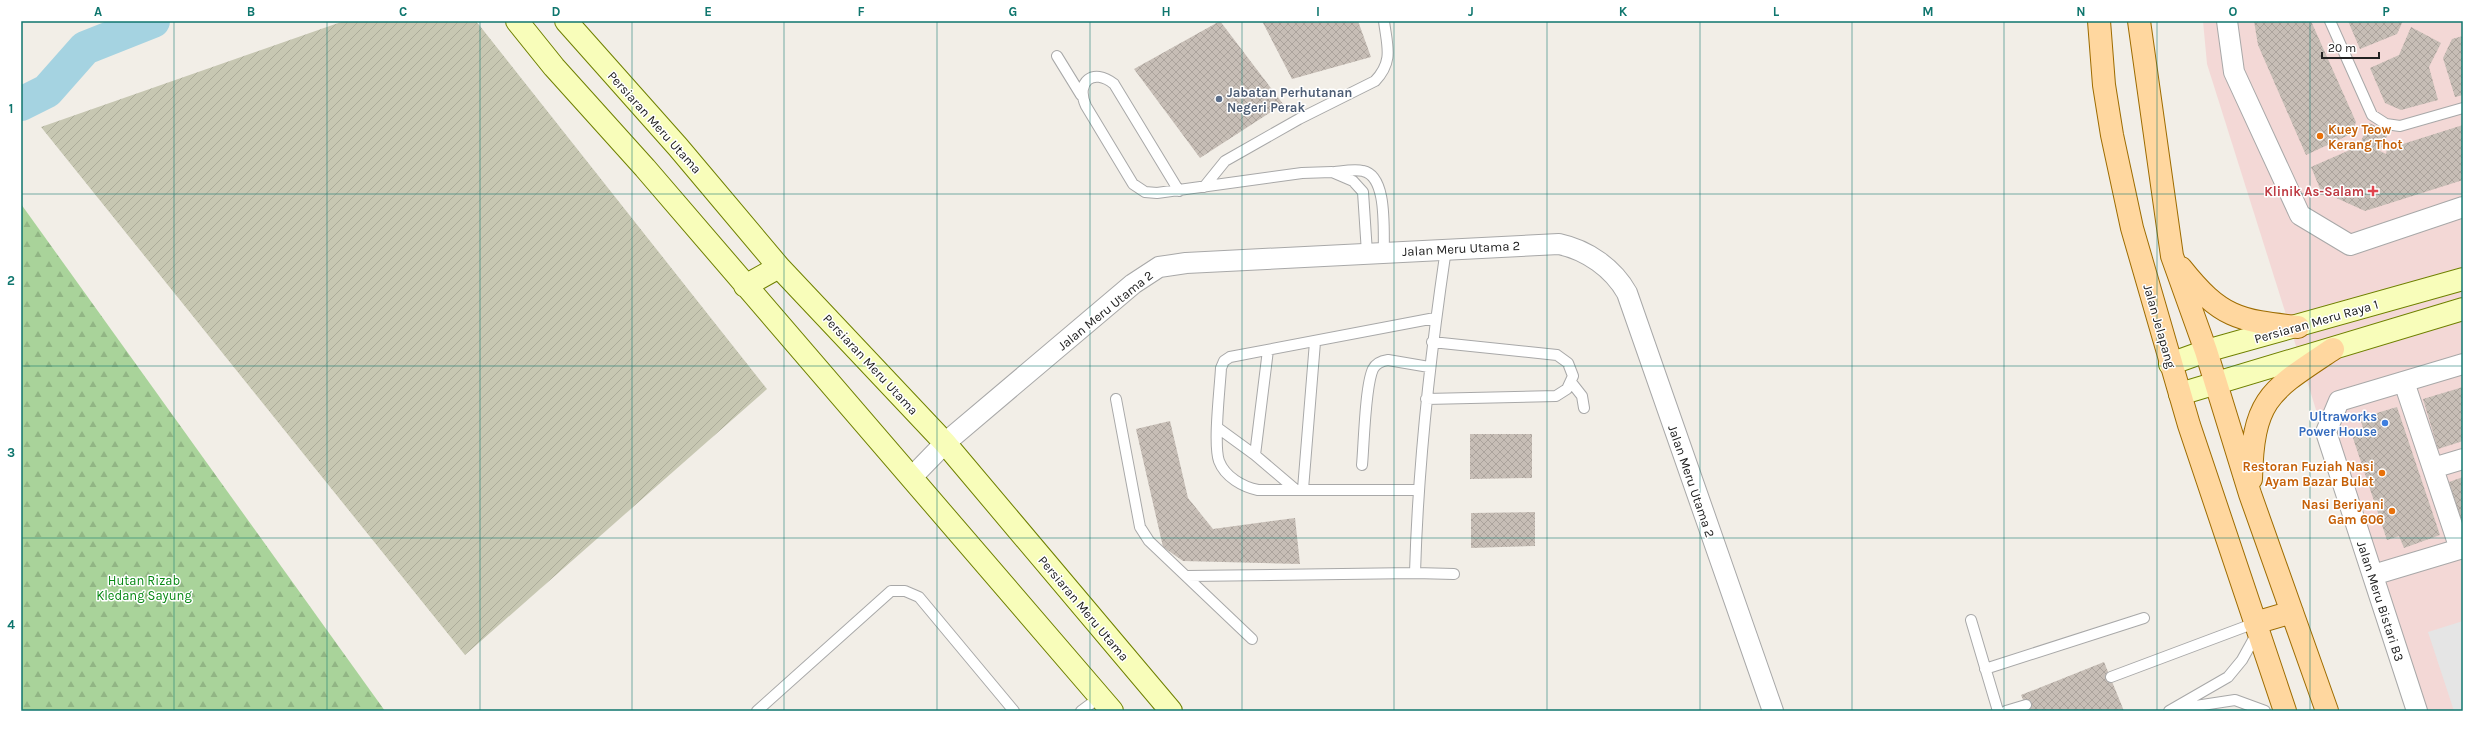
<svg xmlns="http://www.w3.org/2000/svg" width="2484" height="732" viewBox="0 0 2484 732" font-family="Karla,sans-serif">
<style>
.commercial{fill:#f3d8d6}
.construction{fill:url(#construction-furrows)}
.forest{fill:url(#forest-firs)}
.parking{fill:#e5e5e5}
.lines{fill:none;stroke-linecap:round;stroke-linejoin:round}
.river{stroke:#a5d3e1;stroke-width:34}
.building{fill:url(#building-cross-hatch)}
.lane-casing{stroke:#a8a8a8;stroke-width:12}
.street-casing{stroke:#a8a8a8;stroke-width:22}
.secondary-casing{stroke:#6f8000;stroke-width:24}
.primary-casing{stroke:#9e6c00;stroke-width:24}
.lane{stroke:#fff;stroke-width:10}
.street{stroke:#fff;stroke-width:20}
.secondary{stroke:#f8fdba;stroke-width:22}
.primary{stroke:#ffd79f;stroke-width:22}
.grid{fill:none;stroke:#0f766e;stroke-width:1;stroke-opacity:0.55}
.service-dot{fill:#5c6f8a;stroke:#fff;stroke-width:1.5}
.food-dot{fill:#e8710a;stroke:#fff;stroke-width:1.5}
.health-dot{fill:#e0444e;stroke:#fff;stroke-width:1.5}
.shop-dot{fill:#3f7fe0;stroke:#fff;stroke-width:1.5}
.labels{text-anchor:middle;stroke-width:3;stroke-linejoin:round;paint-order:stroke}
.service-label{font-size:13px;font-weight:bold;fill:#4e5e75;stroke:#fff;text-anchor:start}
.street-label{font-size:13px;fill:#212121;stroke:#fff}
.food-label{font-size:13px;font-weight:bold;fill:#c56008;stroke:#fff;text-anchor:end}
.health-label{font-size:13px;font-weight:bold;fill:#be3a42;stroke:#fff;text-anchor:end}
.shop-label{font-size:13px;font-weight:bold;fill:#366cbe;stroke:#fff;text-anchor:end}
.park-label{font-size:13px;fill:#068813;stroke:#fff}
.neatline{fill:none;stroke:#0f766e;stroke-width:1.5}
.grid-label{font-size:13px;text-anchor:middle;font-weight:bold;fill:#0f766e}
</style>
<defs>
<pattern id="construction-furrows" width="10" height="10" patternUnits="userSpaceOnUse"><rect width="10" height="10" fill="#c7c7b2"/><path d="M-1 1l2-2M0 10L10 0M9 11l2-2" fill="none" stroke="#abab99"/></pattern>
<pattern id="forest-firs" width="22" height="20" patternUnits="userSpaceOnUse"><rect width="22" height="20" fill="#a9d39a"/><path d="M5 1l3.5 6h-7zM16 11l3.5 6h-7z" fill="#91b584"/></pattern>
<pattern id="building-cross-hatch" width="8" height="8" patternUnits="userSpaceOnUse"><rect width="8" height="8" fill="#c7beb6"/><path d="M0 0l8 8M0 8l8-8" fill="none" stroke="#aba39c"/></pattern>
</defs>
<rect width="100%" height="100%" fill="#f2eee7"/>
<path class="commercial" d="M 2203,21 L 2463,21 L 2463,711 L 2411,711 L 2207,64 Z"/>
<path class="construction" d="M 344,21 L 476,21 L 767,389 L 465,655 L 41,127 Z"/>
<path class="forest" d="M 21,204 L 385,711 L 21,711 Z"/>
<path class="parking" d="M 2463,621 L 2463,711 L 2454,711 L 2428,632 Z"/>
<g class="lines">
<path class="river" d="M 21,104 L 47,91 L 85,48 L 153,21"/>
</g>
<path class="building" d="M 1220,21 L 1283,104 L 1200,158 L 1134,69 Z
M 1262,21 L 1358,21 L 1371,57 L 1292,79 Z
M 2254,21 L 2311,21 L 2356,122 L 2351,134 L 2306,155 L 2258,45 Z
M 2348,21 L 2403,21 L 2397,34 L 2360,49 Z
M 2411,27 L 2441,43 L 2429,67 L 2438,100 L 2401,110 L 2385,103 L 2370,68 L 2399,55 Z
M 2463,36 L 2463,95 L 2455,97 L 2443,58 L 2452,39 Z
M 2369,123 L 2389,132 L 2380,151 L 2386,154 L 2387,149 L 2463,125 L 2463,180 L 2365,211 L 2321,191 L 2311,167 L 2359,146 Z
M 2463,387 L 2463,441 L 2438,449 L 2423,399 Z
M 2397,407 L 2440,535 L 2404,548 L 2399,536 L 2387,540 L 2351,432 L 2363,428 L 2360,418 Z
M 1170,421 L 1188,498 L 1213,529 L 1295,518 L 1300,564 L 1183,561 L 1163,547 L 1136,429 Z
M 1470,434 L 1532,434 L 1532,478 L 1470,479 Z
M 2463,477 L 2463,526 L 2449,482 Z
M 1535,512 L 1535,546 L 1471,548 L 1471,513 Z
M 2104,662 L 2124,711 L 2028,711 L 2021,695 Z"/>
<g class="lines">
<g class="lane-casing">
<path id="lane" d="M 2330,21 L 2372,115 L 2386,124 L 2400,126 L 2463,108
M 1057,56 L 1081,95
M 1335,172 C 1344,171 1355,169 1363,171 C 1388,176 1383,231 1384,252
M 1204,187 L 1225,161 L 1299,119 L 1375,81 C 1394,61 1387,46 1384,21
M 1179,191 L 1114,84 C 1093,67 1075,82 1086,106 L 1133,184 L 1145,192 L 1157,193 L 1302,173 L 1332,172 L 1353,181 L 1363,192 L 1367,253
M 1571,382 L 1582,396 L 1584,408
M 1116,399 L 1140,527 L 1149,541 L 1252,639
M 1426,399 L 1556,396 L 1567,389 L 1573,376 L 1568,363 L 1557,355 L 1432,342
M 1218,428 L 1255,455 L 1295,489
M 1255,455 L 1268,350
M 1362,465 C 1364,444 1365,386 1373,369 C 1376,363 1381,361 1388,360 L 1429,367
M 1303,489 L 1315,342
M 1417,490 L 1258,490 C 1243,487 1225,477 1219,461 C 1213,444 1220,388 1221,368 L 1224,361 L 1230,357 L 1435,318
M 1415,573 L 1454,574
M 1187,576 L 1415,573 C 1418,464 1430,357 1446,249
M 1971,620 L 1998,711
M 1985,669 L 2144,618
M 2111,677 L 2255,623
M 2176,709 L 2235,700 L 2265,711
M 757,711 L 891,591 L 905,591 L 919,597 L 1014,711
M 1081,711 L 1100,697
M 2006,711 L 2026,705
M 2169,711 L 2228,677 L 2242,660 L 2257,633"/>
</g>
<g class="street-casing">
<path id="street" d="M 2227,21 L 2234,72 L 2300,215 L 2350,245 L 2463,207
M 2404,382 L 2460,549
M 2433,468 L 2463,459
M 912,477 L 945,443 L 1133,284 L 1159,267 L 1186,263 L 1559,244 C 1587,250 1613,268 1627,293 L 1773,711
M 2373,575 L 2463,548
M 2417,711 L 2326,432 L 2339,401 L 2463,364"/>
</g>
<g class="secondary-casing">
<path id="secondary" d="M 517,21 L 554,67 L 645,168 L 1112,711
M 566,21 L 678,147 L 779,267 L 945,443 L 1171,711
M 745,286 L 779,267
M 2170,364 L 2206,351 L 2463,279
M 2180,394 L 2463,309"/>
</g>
<g class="primary-casing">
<path id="primary" d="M 2099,21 L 2104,85 L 2112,135 L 2132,228 L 2189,425 L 2285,711
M 2139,21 L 2172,256 L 2206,351 L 2250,494 L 2327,711
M 2181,268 C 2220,317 2238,321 2298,327
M 2251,479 C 2253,398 2270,391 2333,349
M 2255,623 L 2292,612"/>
</g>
<use href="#lane" class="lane"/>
<use href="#street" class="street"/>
<use href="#secondary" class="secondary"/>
<use href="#primary" class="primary"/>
</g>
<path class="grid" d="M 174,21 L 174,711M 327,21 L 327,711M 480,21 L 480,711M 632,21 L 632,711M 784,21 L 784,711M 937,21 L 937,711M 1090,21 L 1090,711M 1242,21 L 1242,711M 1394,21 L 1394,711M 1547,21 L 1547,711M 1700,21 L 1700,711M 1852,21 L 1852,711M 2004,21 L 2004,711M 2157,21 L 2157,711M 2310,21 L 2310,711M 21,194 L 2463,194M 21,366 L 2463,366M 21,538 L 2463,538"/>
<circle class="service-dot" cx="1219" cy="99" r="4"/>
<g class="food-dot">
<circle cx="2320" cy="136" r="4"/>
<circle cx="2382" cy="473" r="4"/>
<circle cx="2392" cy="511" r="4"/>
</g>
<path class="health-dot" d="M2371 185h4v4h4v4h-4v4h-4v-4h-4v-4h4z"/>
<circle class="shop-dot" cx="2385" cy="423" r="4"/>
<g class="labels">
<g class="service-label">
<text x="1227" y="97">Jabatan Perhutanan<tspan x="1227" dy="15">Negeri Perak</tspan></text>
</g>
<g class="street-label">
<text transform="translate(655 122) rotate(48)" y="5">Persiaran Meru Utama</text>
<text transform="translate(1461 248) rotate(-3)" y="5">Jalan Meru Utama 2</text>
<text transform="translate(1105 310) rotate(-39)" y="5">Jalan Meru Utama 2</text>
<text transform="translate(2316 321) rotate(-16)" y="5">Persiaran Meru Raya 1</text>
<text transform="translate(2160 326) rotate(74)" y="5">Jalan Jelapang</text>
<text transform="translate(871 364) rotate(47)" y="5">Persiaran Meru Utama</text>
<text transform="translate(1692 481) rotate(71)" y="5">Jalan Meru Utama 2</text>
<text transform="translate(2381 601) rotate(72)" y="5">Jalan Meru Bistari B3</text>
<text transform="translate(1084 608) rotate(50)" y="5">Persiaran Meru Utama</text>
</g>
<g class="food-label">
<text x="2328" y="134" text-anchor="start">Kuey Teow<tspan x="2328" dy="15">Kerang Thot</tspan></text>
<text x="2374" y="471">Restoran Fuziah Nasi<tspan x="2374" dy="15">Ayam Bazar Bulat</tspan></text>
<text x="2384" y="509">Nasi Beriyani<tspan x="2384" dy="15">Gam 606</tspan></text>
</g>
<g class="health-label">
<text x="2364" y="196">Klinik As-Salam</text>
</g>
<g class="shop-label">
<text x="2377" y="421">Ultraworks<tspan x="2377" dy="15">Power House</tspan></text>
</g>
<g class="park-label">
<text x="144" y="585">Hutan Rizab<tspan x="144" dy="15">Kledang Sayung</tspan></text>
</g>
</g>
<rect width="2484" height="732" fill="none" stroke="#ffffff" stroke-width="44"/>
<path d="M2322 52v6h57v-6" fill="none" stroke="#212121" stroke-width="2"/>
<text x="2328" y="52" font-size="12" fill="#212121" stroke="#ffffff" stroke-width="3" paint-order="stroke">20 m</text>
<rect x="22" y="22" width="2440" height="688" class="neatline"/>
<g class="grid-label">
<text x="98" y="16">A</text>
<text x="251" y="16">B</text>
<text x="403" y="16">C</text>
<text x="556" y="16">D</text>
<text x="708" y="16">E</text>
<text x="861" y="16">F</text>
<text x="1013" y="16">G</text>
<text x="1166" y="16">H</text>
<text x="1318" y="16">I</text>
<text x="1471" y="16">J</text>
<text x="1623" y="16">K</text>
<text x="1776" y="16">L</text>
<text x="1928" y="16">M</text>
<text x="2081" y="16">N</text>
<text x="2233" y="16">O</text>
<text x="2386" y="16">P</text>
<text x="11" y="113">1</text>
<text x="11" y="285">2</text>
<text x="11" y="457">3</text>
<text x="11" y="629">4</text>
</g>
</svg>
